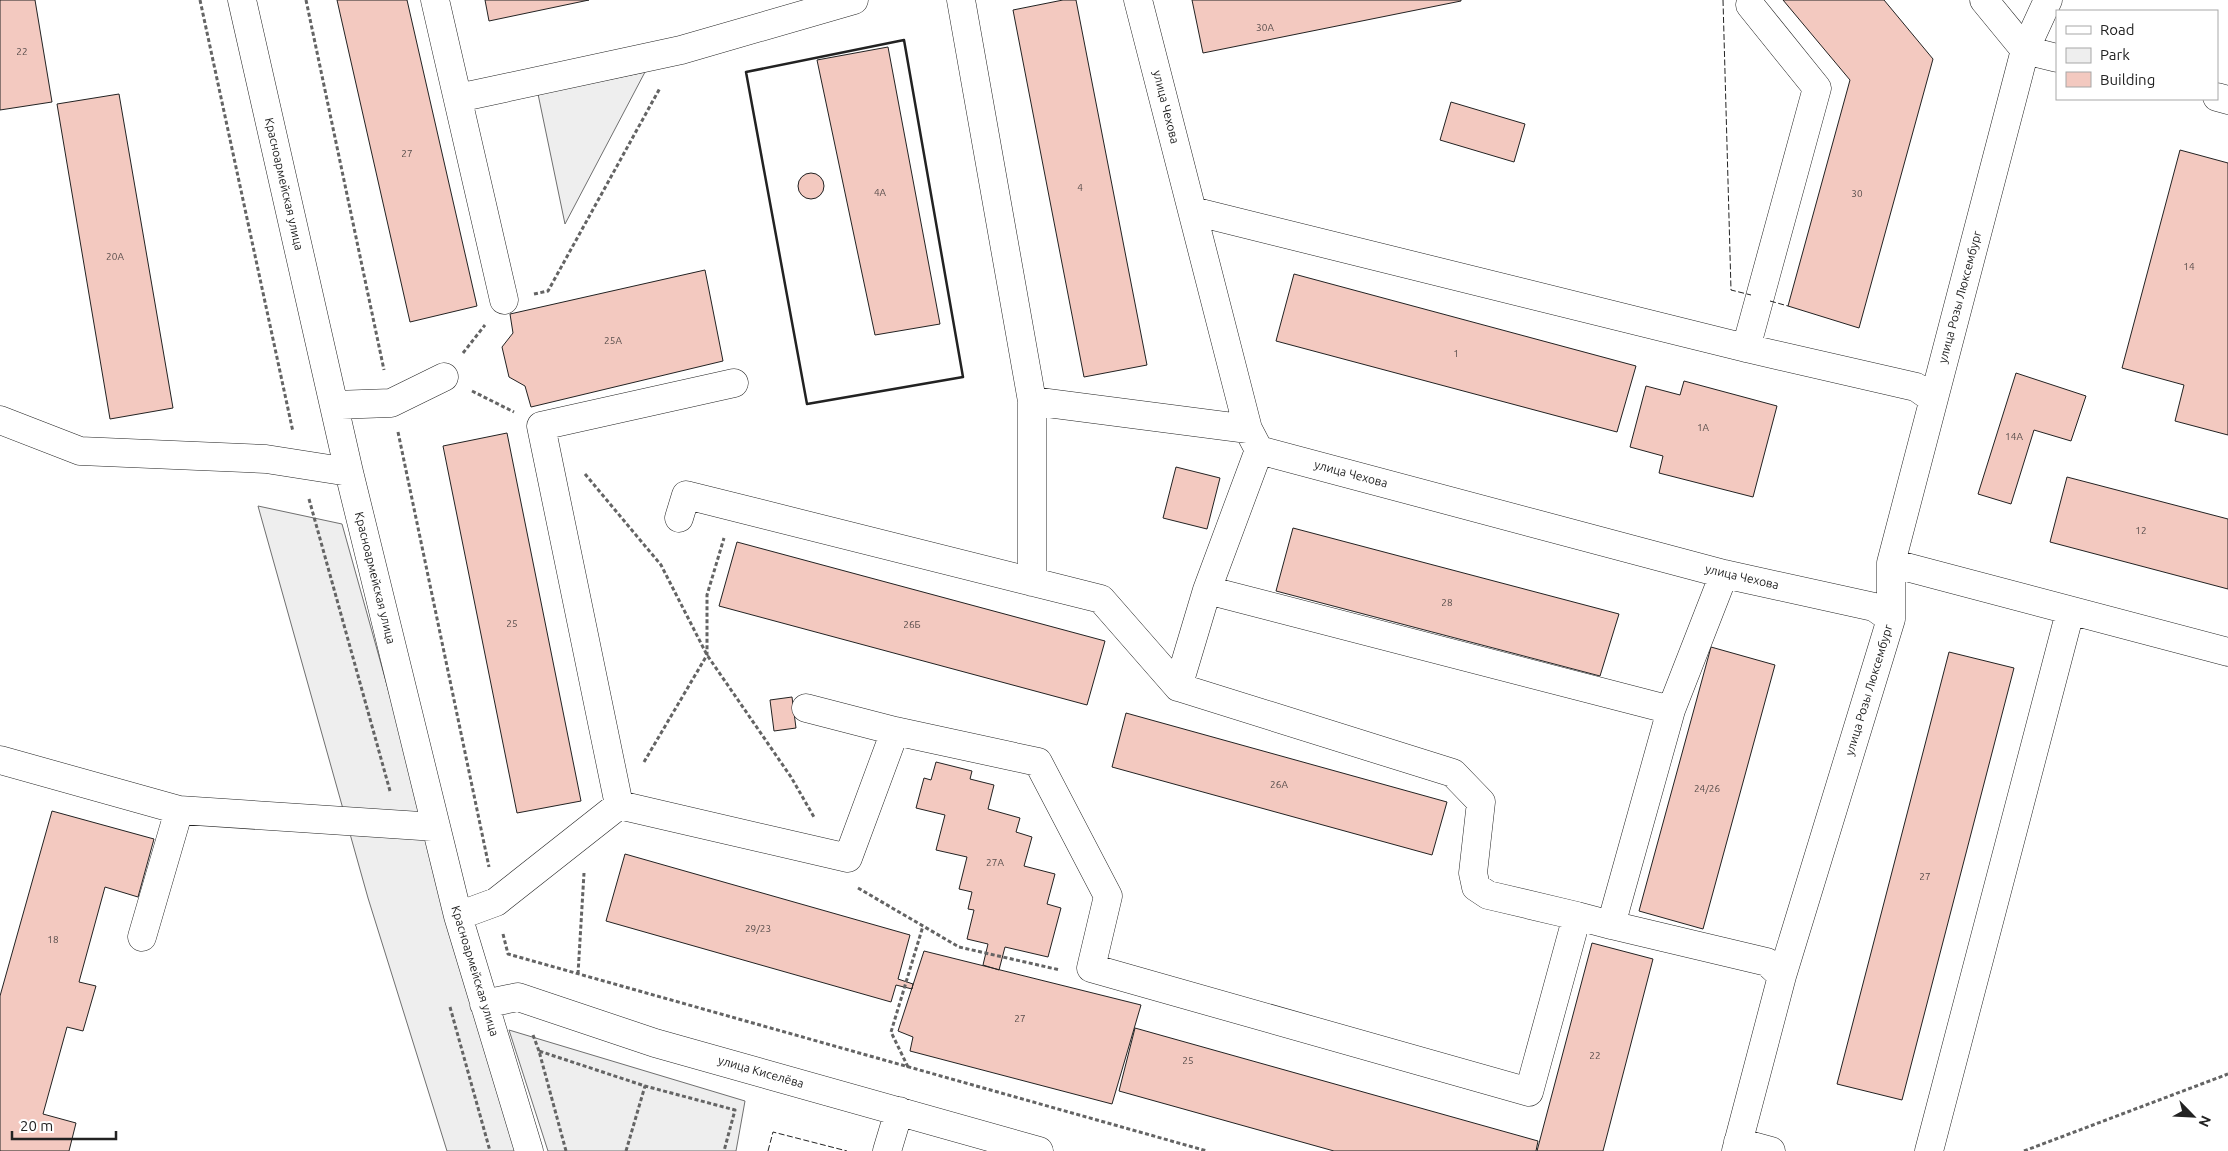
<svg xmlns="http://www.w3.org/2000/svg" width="2228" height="1151" viewBox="0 0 2228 1151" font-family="Ubuntu,sans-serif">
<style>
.green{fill:#eee;stroke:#6f6f6f}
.building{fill:#f3c9c0;stroke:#222}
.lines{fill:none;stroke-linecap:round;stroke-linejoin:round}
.minor-casing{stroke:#222;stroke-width:29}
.path{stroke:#646464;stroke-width:3;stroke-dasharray:4 2.5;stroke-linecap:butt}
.minor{stroke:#fff;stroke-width:28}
.fence{stroke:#222;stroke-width:1;stroke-dasharray:6 2.5;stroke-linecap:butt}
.wall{stroke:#222;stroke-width:2.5}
.labels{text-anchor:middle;stroke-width:4;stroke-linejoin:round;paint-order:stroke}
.number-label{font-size:10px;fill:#564c4a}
.street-label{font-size:12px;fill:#222;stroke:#fff}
</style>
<rect width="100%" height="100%" fill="#fff"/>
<path class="green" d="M 645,72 L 565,224 L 538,94 Z
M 258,506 L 342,524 L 517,1151 L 447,1151 L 368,898 Z
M 509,1030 L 745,1101 L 736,1151 L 548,1151 Z"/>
<path class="building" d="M 0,0 L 35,0 L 52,102 L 0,110 Z
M 337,0 L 407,0 L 477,306 L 410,322 Z
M 485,0 L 589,0 L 489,21 Z
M 1063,0 L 1076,0 L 1147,365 L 1084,377 L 1013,10 Z
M 1192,0 L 1461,0 L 1461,1 L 1203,53 Z
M 1783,0 L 1884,0 L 1933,59 L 1859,328 L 1788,306 L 1850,80 Z
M 888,47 L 940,324 L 875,335 L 817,60 Z
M 119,94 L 173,408 L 110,419 L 57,104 Z
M 1451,102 L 1525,124 L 1514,162 L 1440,140 Z
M 2180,150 L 2228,163 L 2228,435 L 2175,421 L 2184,385 L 2122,368 Z
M798 186a13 13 0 1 1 26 0a13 13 0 1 1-26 0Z
M 705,270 L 723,361 L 531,407 L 525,386 L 509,377 L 502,347 L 513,333 L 510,314 Z
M 1294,274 L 1636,366 L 1617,432 L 1276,341 Z
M 2016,373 L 2086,396 L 2071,441 L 2034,430 L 2011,504 L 1978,494 Z
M 1684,381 L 1777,406 L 1753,497 L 1659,473 L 1663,456 L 1630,447 L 1646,386 L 1680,395 Z
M 507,433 L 581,801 L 517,813 L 443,446 Z
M 1176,467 L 1220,478 L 1207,529 L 1163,518 Z
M 2067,477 L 2228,519 L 2228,589 L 2050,542 Z
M 1293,528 L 1619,614 L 1600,676 L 1276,591 Z
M 737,542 L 1105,641 L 1087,705 L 719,606 Z
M 1711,647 L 1775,665 L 1703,929 L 1639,911 Z
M 1949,652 L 2014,668 L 1902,1100 L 1837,1084 Z
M 792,697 L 796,728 L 774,731 L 770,700 Z
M 1126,713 L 1447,802 L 1432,855 L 1112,767 Z
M 936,762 L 972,771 L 970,779 L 994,785 L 988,809 L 1020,818 L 1016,832 L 1032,837 L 1024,866 L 1055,874 L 1047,904 L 1061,908 L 1048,957 L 1005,947 L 999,970 L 983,965 L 988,944 L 967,939 L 974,910 L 968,909 L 972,892 L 959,889 L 967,857 L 936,850 L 945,815 L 916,808 L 924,778 L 931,780 Z
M 52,811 L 154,839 L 138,897 L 105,887 L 79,982 L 96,986 L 83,1031 L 67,1027 L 43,1114 L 76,1123 L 69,1151 L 0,1151 L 0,996 Z
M 625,854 L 910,935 L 898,979 L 913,984 L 912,989 L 896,985 L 891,1002 L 606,921 Z
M 1592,943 L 1653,959 L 1603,1151 L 1537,1151 Z
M 924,951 L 1141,1005 L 1112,1104 L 910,1051 L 913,1037 L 898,1031 Z
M 1135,1028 L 1538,1141 L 1536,1151 L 1334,1151 L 1119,1091 Z"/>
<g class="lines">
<g class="minor-casing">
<path id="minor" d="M 242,0 L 349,472 L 458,916 L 529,1151
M 435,0 L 504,300
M 961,0 L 1032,401 L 1248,429
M 1138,0 L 1248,429 L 1259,450 L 1724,574 L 1874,607 L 1891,619
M 1984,0 L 2025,50 L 2057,58
M 2217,97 L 2228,100
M 458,98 L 681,50 L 854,0
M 1193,211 L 1746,348 L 1916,387 L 1933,399
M 1746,348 L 1817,88 L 1750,5
M 734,383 L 541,426 L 619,805 L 848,858 L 895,731 L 1038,762 L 1108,896 L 1091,968 L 1529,1092 L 1577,916 L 1611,925 L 1671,710 L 1724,574
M 1032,401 L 1032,582
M 334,405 L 391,403 L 444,377
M 0,420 L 80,451 L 266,459 L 349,472
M 679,518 L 686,495 L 1101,599 L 1178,687 L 1453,773 L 1481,802 L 1473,873 L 1476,887 L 1488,895 L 1577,916
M 1891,563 L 2228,652
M 1207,590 L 1259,450
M 1178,687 L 1207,590 L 1671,710
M 806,708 L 895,731
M 0,760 L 179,810
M 458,916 L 496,902 L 619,805
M 1611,925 L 1767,962 L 1782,976
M 142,937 L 179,810 L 436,827
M 484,1004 L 518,997 L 655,1043 L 1039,1151
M 1738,1142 L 1771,1151
M 887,1151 L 899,1111
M 1736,1151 L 1782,976 L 1891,619 L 1891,563 L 2025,50 L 2048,0
M 1929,1151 L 2070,612"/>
</g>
<path class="path" d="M 200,0 L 293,432
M 306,0 L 384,370
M 534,294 L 548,291 L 660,88
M 463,353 L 485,325
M 472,391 L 514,412
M 398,432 L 489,867
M 585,474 L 661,565 L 707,655 L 791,777 L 814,817
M 309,499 L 390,791
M 644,762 L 707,655 L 707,595 L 724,538
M 858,888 L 959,947 L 1060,970
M 503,934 L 508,954 L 1207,1151
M 578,974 L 584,873
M 450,1007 L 490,1151
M 533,1035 L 539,1051
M 908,1067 L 891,1032 L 923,926
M 566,1151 L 539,1051 L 645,1086 L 735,1110 L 724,1151
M 626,1151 L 645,1086
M 2024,1151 L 2228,1074"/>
<use href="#minor" class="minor"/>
<path class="fence" d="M 1723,0 L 1731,290 L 1751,295
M 1770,301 L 1788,306
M 768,1151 L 773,1132 L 847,1151"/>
<path class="wall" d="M 904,40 L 963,377 L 807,404 L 746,72 Z"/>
</g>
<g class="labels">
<g class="number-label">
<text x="1265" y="31">30А</text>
<text x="22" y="55">22</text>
<text x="407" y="157">27</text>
<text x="1080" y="191">4</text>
<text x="880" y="196">4А</text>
<text x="1857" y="197">30</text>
<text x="115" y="260">20А</text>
<text x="2189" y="270">14</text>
<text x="613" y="344">25А</text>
<text x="1456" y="357">1</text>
<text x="1703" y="431">1А</text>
<text x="2014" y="440">14А</text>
<text x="2141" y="534">12</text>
<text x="1447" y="606">28</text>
<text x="512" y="627">25</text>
<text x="912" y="628">26Б</text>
<text x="1279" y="788">26А</text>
<text x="1707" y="792">24/26</text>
<text x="995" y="866">27А</text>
<text x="1925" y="880">27</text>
<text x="758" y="932">29/23</text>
<text x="53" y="943">18</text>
<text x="1020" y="1022">27</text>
<text x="1595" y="1059">22</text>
<text x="1188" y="1064">25</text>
</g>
<g class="street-label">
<text transform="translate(1166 107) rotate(76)" y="4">улица Чехова</text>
<text transform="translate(284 184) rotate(77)" y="4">Красноармейская улица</text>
<text transform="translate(1960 297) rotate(-75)" y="4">улица Розы Люксембург</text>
<text transform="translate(1351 474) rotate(15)" y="4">улица Чехова</text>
<text transform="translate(1742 577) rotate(13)" y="4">улица Чехова</text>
<text transform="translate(375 578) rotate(76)" y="4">Красноармейская улица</text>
<text transform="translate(1869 690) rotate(-73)" y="4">улица Розы Люксембург</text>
<text transform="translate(475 971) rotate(73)" y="4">Красноармейская улица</text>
<text transform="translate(761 1072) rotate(16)" y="4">улица Киселёва</text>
</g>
</g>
<rect x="2056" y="10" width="162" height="90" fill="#ffffff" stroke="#a7a7a7"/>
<rect x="2066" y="26" width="25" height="8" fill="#ffffff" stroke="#a7a7a7"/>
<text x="2100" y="35" font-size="15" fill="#222222">Road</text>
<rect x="2066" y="48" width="25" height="15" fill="#eeeeee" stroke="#a7a7a7"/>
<text x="2100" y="60" font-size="15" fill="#222222">Park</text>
<rect x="2066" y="72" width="25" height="15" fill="#f3c9c0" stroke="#a7a7a7"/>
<text x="2100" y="85" font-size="15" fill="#222222">Building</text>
<g transform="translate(2193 1116) rotate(114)" stroke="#ffffff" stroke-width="4" paint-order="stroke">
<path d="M0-4L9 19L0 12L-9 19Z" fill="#222222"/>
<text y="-8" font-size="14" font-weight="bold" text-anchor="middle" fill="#222222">N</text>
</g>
<path d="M12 1131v8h104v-8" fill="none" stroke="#222222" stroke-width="2.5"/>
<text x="20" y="1131" font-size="15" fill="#222222" stroke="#ffffff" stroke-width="4" paint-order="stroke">20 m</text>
</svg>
